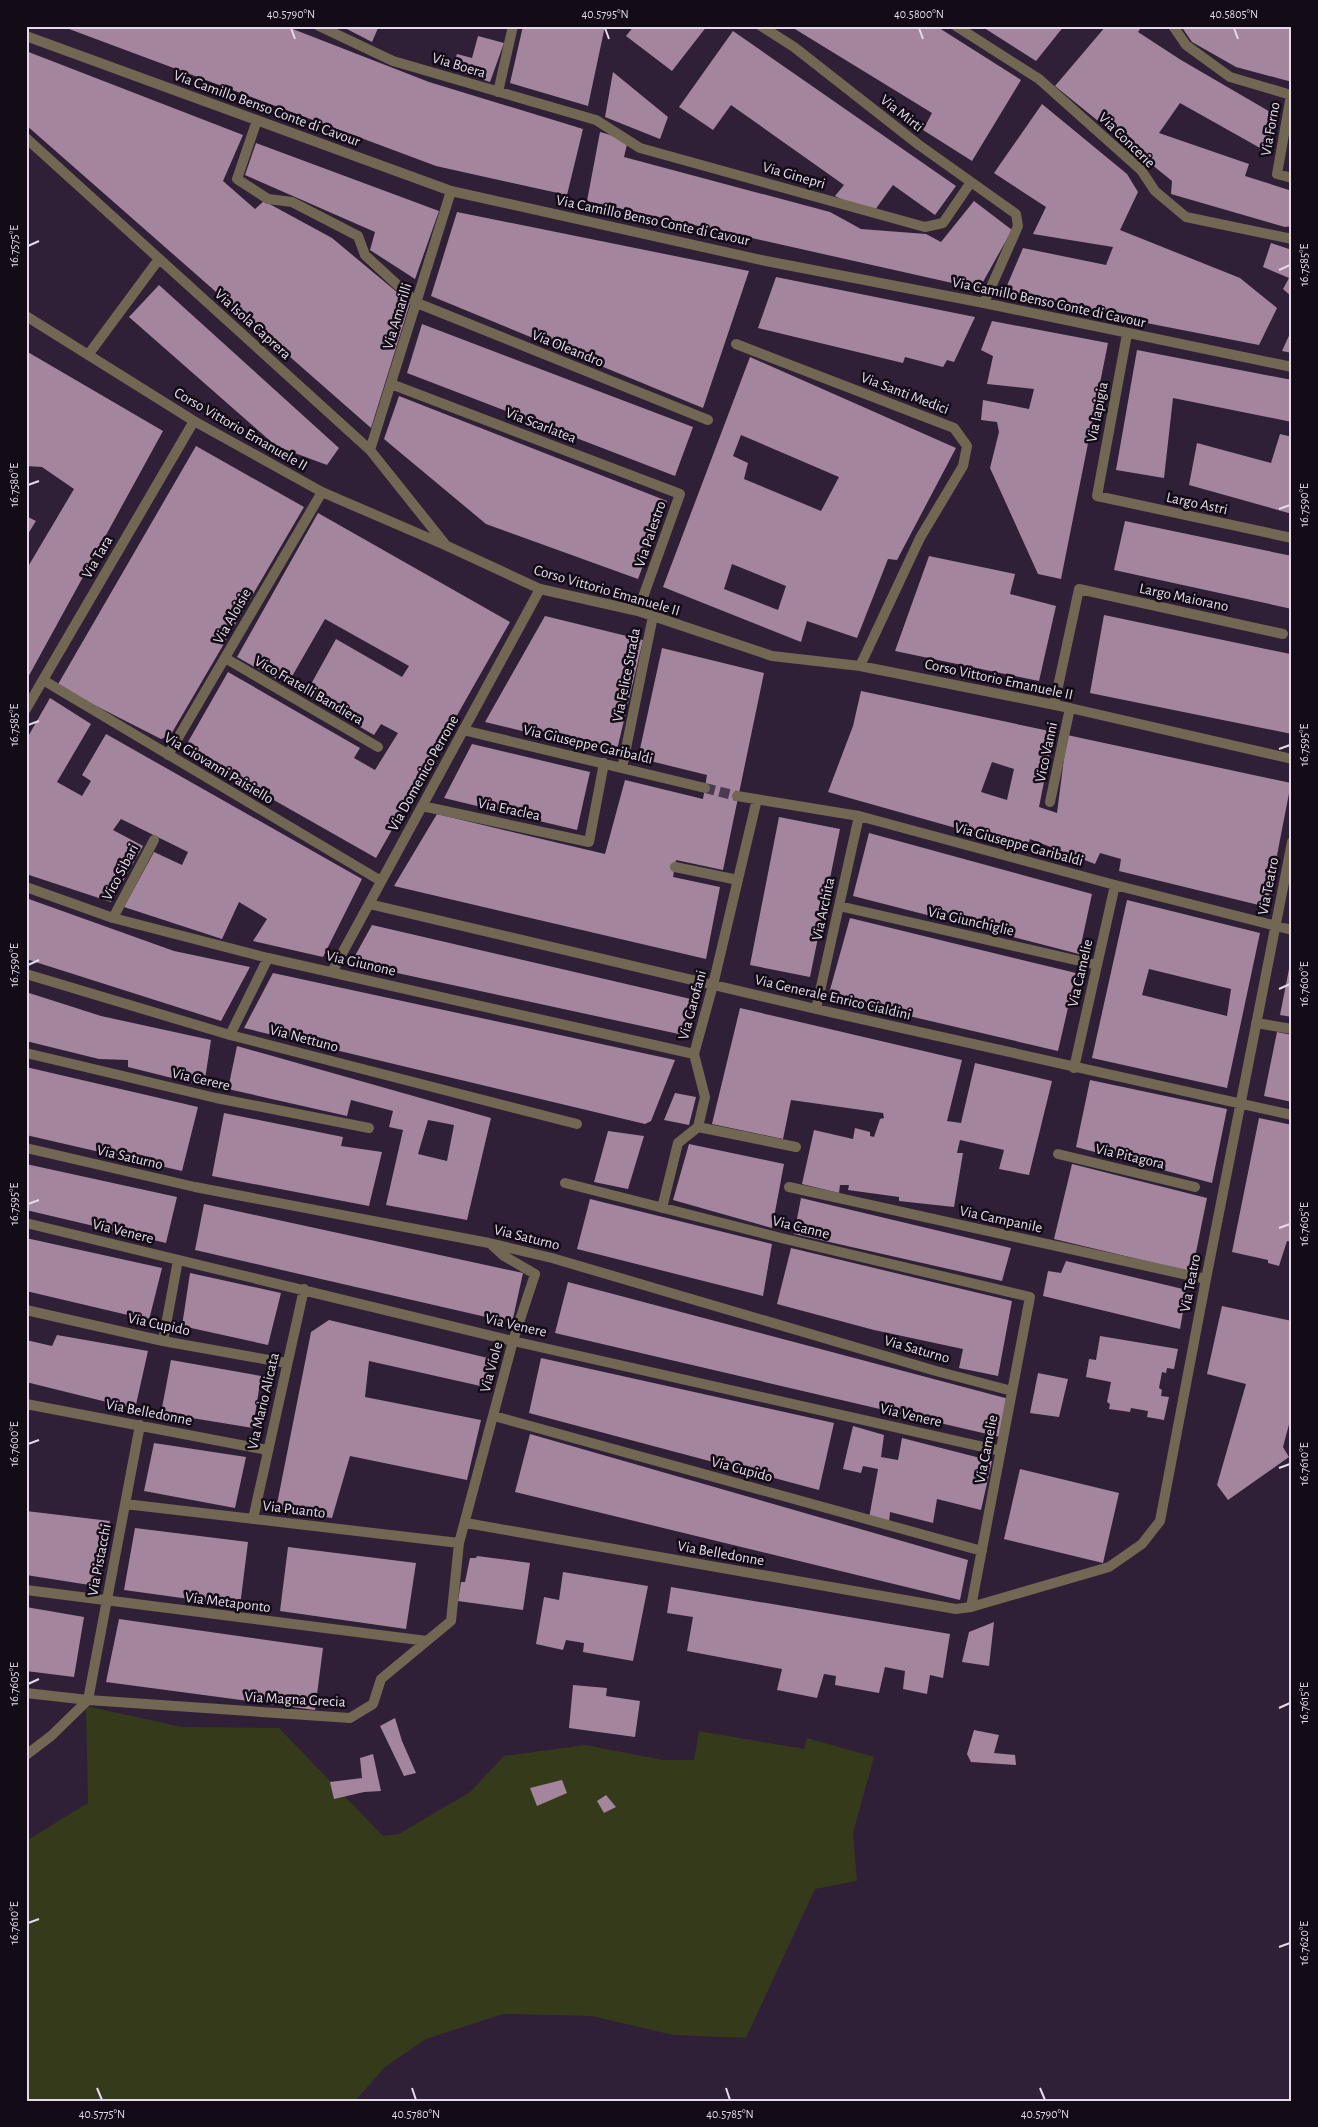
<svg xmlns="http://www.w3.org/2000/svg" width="1318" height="2127" viewBox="0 0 1318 2127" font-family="'Alegreya Sans',sans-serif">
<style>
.green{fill:#353a1b}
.building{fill:#a3869e;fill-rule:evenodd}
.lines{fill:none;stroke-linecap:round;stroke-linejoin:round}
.street-tunnel{stroke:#4a3b52;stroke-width:10;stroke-dasharray:10 5;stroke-linecap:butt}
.street{stroke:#716753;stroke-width:10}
.ticks{fill:none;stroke:#e4daea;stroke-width:2}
.labels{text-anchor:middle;stroke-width:5;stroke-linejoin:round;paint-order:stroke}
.street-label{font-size:15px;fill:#e4daea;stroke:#130c17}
.neatline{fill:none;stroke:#e4daea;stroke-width:2}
.ticks-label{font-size:12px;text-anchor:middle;fill:#e4daea}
</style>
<rect width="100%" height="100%" fill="#2f1f37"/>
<path class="green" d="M 86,1706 L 182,1727 L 279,1728 L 383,1836 L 399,1834 L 470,1792 L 504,1756 L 585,1745 L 663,1760 L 694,1760 L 699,1731 L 804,1749 L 807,1738 L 874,1757 L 853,1833 L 857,1881 L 815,1889 L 746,2038 L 673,2035 L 592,2016 L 503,2014 L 426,2039 L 385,2067 L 355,2101 L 26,2101 L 26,1841 L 88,1803 Z"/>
<path class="building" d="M 61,26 L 285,26 L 429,82 L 583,129 L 567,195 L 436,166 Z
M 341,26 L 379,26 L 372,42 Z
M 523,26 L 605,26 L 588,106 L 510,83 Z
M 634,26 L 707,26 L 672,71 L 626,36 Z
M 790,26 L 936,26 L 1021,80 L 972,161 L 923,130 L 932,113 Z
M 981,26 L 1064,26 L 1036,61 Z
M 1106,26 L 1142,26 L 1138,32 L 1181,60 L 1279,117 L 1269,153 L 1180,103 L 1159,133 L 1249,164 L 1245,176 L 1292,191 L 1292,226 L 1285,227 L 1171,194 L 1172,181 L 1055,86 Z
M 1181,26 L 1292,26 L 1292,82 L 1236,67 L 1192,42 Z
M 733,31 L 956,186 L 935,215 L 893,185 L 872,214 L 835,196 L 844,185 L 731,105 L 713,130 L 679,107 Z
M 478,36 L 504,43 L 490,82 L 451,69 L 457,54 L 472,58 Z
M 26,51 L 243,135 L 223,181 L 255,209 L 264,201 L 332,238 L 410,303 L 371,428 L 26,125 Z
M 613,72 L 668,117 L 660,139 L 605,117 Z
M 1042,104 L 1127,174 L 1138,192 L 1120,230 L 1240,278 L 1277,308 L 1259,345 L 1003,295 L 1023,248 L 1106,265 L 1113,247 L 1033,234 L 1046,207 L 994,173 Z
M 600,132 L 628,140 L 624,157 L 830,212 L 861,229 L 926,234 L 941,242 L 974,201 L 1012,230 L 979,289 L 587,201 Z
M 256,143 L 439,211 L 415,279 L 370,250 L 375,232 L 245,175 Z
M 457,212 L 749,271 L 703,408 L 431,296 Z
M 1271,243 L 1292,250 L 1292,297 L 1283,289 L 1289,278 L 1263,267 Z
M 776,277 L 975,317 L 954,362 L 947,360 L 943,367 L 905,357 L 903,363 L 758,328 Z
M 159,285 L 339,448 L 327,465 L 276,446 L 129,317 Z
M 992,321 L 1108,343 L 1061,579 L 1038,574 L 990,468 L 999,432 L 997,422 L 981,420 L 983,400 L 1029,409 L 1034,389 L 987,384 L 993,356 L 981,350 Z
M 422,324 L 693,427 L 675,476 L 407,373 Z
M 1292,329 L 1292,353 L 1282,351 Z
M 1137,350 L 1292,380 L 1292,422 L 1173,398 L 1164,478 L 1116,470 Z
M 26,351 L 163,431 L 26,681 L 26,570 L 74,489 L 42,467 L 26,466 Z
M 750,357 L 956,448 L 897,560 L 888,559 L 857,638 L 807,621 L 801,642 L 663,587 ZM 741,435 L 839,477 L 821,511 L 744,479 L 748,463 L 733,456 ZM 732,564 L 786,586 L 778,610 L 724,589 Z
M 399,396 L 667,501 L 638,579 L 486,524 L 384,439 Z
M 1280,434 L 1292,437 L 1292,514 L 1189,485 L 1197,443 L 1271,463 Z
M 196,446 L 304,507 L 170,736 L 161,739 L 57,686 Z
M 318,513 L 510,622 L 376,858 L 184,749 L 228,672 L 360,748 L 354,758 L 375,770 L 398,733 L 381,724 L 374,735 L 305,695 L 336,639 L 402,677 L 409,666 L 325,619 L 287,685 L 237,657 Z
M 26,516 L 36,521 L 26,537 Z
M 1125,521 L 1292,556 L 1292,609 L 1114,570 Z
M 929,556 L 1015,574 L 1010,594 L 1056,606 L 1039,681 L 895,651 Z
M 1104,615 L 1290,654 L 1292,649 L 1292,734 L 1090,693 Z
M 545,616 L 643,640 L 616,754 L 485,722 Z
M 662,648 L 764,673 L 723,870 L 676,860 L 673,877 L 720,887 L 706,959 L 394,886 L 437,814 L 605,854 L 625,780 L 703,799 L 707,775 L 638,758 Z
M 861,691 L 1054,732 L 1039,807 L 1057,813 L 1067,735 L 1291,783 L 1267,907 L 1119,871 L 1121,859 L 1100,853 L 1095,864 L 1030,839 L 1027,848 L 828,792 L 853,726 ZM 992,762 L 1014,769 L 1007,800 L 981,792 Z
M 50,698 L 91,724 L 57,782 L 82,796 L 91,781 L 82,775 L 106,734 L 362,879 L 323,957 L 253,941 L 267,919 L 239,902 L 222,939 L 124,907 L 154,852 L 182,865 L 188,852 L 121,819 L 113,830 L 143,846 L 111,902 L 26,874 L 26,740 Z
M 472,744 L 590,772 L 577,830 L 444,798 Z
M 779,817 L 840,829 L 810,977 L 750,965 Z
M 869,833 L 1092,894 L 1079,954 L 853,896 Z
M 26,898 L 174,951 L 250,967 L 221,1021 L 26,959 Z
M 1127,900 L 1260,933 L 1227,1088 L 1092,1058 ZM 1149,969 L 1231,989 L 1227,1016 L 1142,995 Z
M 850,918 L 1076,973 L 1058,1051 L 828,997 Z
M 372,925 L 695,1000 L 688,1036 L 351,963 Z
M 1291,959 L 1292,959 L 1292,1017 L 1280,1015 Z
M 273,973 L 675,1060 L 651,1121 L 645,1124 L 244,1028 Z
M 26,992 L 101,1016 L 211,1040 L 204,1086 L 128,1067 L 128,1060 L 99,1059 L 26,1041 Z
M 740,1008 L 962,1060 L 947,1121 L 961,1123 L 975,1063 L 1052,1081 L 1029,1175 L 999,1169 L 1004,1150 L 960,1140 L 957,1153 L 963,1153 L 954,1207 L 899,1201 L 899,1197 L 848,1190 L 849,1185 L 840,1185 L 839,1193 L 802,1184 L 814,1130 L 853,1139 L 855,1128 L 870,1132 L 870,1136 L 874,1137 L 880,1119 L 884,1118 L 883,1113 L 791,1100 L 783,1139 L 712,1124 Z
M 1277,1032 L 1292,1035 L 1292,1102 L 1264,1096 Z
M 237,1046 L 491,1118 L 467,1220 L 386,1205 L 403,1130 L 389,1127 L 393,1111 L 351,1100 L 347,1116 L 228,1089 ZM 428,1120 L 454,1125 L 447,1161 L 418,1154 Z
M 26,1067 L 198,1107 L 182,1171 L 26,1135 Z
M 1090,1080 L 1227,1109 L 1212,1183 L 1076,1147 Z
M 675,1093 L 696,1097 L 689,1125 L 664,1120 Z
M 224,1113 L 343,1137 L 341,1146 L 382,1152 L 369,1206 L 212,1176 Z
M 1259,1118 L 1292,1125 L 1292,1242 L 1287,1241 L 1279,1266 L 1268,1263 L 1268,1260 L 1232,1252 Z
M 608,1131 L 644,1136 L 628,1189 L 594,1182 Z
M 689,1144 L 784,1164 L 772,1228 L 673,1200 Z
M 26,1164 L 177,1197 L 166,1243 L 26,1210 Z
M 1072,1164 L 1207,1198 L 1192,1272 L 1054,1239 Z
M 801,1198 L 1011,1248 L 1002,1281 L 794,1234 Z
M 590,1199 L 772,1244 L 763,1296 L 577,1249 Z
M 204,1204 L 523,1273 L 512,1323 L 195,1250 Z
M 26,1238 L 162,1268 L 149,1320 L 26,1291 Z
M 791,1248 L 1012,1301 L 998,1376 L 959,1368 L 963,1349 L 874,1330 L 777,1304 Z
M 1066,1261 L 1187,1290 L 1180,1329 L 1043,1296 L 1048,1271 L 1061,1273 Z
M 190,1273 L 281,1293 L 268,1345 L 182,1326 Z
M 568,1282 L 1009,1399 L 1000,1437 L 555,1333 Z
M 1222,1306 L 1292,1321 L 1292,1413 L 1283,1447 L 1289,1457 L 1228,1500 L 1217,1485 L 1246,1384 L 1207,1374 Z
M 329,1320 L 492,1359 L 485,1387 L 369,1361 L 365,1397 L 481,1420 L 467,1480 L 350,1456 L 332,1518 L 284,1511 L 277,1504 L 311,1332 Z
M 57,1335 L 148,1351 L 135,1409 L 26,1382 L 26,1340 L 52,1346 Z
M 1100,1336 L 1178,1349 L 1174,1369 L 1167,1368 L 1166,1373 L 1162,1372 L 1159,1388 L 1162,1390 L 1161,1396 L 1169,1397 L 1164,1420 L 1147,1417 L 1148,1411 L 1131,1408 L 1130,1412 L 1109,1409 L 1110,1404 L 1107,1402 L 1111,1382 L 1086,1377 L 1089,1359 L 1096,1360 Z
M 541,1358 L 834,1423 L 819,1490 L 529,1413 Z
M 171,1360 L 261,1376 L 253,1428 L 161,1413 Z
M 1038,1373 L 1068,1379 L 1059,1417 L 1030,1413 Z
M 853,1426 L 884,1435 L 881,1457 L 898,1460 L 902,1438 L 992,1461 L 981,1510 L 937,1499 L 933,1523 L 890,1512 L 889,1522 L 869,1518 L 878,1469 L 863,1466 L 861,1473 L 843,1469 Z
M 530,1434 L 968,1560 L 960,1600 L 515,1492 Z
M 154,1443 L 246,1457 L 235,1508 L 144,1491 Z
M 1020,1469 L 1119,1493 L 1103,1563 L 1004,1539 Z
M 26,1511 L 110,1521 L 96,1586 L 26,1575 Z
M 135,1528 L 248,1542 L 240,1606 L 124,1590 Z
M 288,1547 L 416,1563 L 406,1629 L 280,1611 Z
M 477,1556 L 530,1563 L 523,1610 L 458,1601 L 461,1582 L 465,1582 L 470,1558 L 476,1558 Z
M 563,1572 L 648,1586 L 633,1661 L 583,1652 L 584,1643 L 566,1640 L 563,1650 L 536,1644 L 544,1597 L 559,1600 Z
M 671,1587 L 950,1634 L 943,1678 L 930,1675 L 927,1694 L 903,1689 L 905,1671 L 885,1667 L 879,1693 L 835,1685 L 836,1676 L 824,1674 L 817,1698 L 777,1690 L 782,1669 L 687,1651 L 693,1617 L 667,1613 Z
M 26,1607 L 84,1617 L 74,1677 L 26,1671 Z
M 119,1619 L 323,1648 L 315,1710 L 106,1682 Z
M 994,1622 L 989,1666 L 962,1662 L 969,1632 Z
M 573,1685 L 607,1688 L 606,1696 L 640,1701 L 635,1737 L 569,1728 Z
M 395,1718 L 402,1741 L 416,1773 L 404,1776 L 380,1726 Z
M 974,1730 L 999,1735 L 994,1753 L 1015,1755 L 1016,1765 L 971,1762 L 967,1754 Z
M 373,1754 L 381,1791 L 364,1792 L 334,1799 L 330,1782 L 362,1778 L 360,1758 Z
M 562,1780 L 567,1793 L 537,1806 L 530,1788 Z
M 606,1795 L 616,1807 L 604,1813 L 597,1801 Z"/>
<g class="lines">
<path class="street-tunnel" d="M 705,788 L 737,796"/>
<path class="street" d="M 319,26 L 393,61 L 596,120 L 640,148 L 925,227 L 943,223 L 971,182
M 761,26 L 794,47 L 919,145 L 1016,214 L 1018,226 L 984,303
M 956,26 L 1039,79 L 1141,170 L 1155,191 L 1186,217 L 1292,239
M 1173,26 L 1186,45 L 1230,77 L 1291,95 L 1277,174 L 1292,178
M 26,36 L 451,191 L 766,261 L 984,303 L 1292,367
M 498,92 L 513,26
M 257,120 L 237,179 L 268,199 L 292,202 L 358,236 L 365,255 L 417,303 L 708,420
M 26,138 L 370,450 L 445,544
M 26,316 L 194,421 L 322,492 L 445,545 L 540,589 L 638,611 L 772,656 L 860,666 L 1070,708 L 1292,759
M 1127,334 L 1097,496 L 1292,538
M 736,344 L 954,428 L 967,446 L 963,466 L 920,538 L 860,666
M 88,355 L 159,259
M 391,384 L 680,494 L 638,611
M 370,450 L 451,191
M 225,658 L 378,747
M 43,680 L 381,881
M 1054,705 L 1079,589 L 1283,634
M 26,709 L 194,421
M 463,730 L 705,788
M 168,755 L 322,492
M 622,768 L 653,616
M 737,796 L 859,816 L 1115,885 L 1292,930
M 1050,802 L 1070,708
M 422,806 L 589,842 L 604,763
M 675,867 L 738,880
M 26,887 L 113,918 L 268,958 L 694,1054
M 369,904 L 816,1009 L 1292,1115
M 839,906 L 1097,965
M 113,918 L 154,840
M 332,972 L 540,589
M 26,974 L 230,1035 L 577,1124
M 816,1009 L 859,816
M 1256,1023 L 1292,1029
M 230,1035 L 268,958
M 26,1053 L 216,1098 L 369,1128
M 1074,1068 L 1115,885
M 698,1127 L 796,1147
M 26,1148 L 195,1187 L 489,1243 L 552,1258 L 936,1371 L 1012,1391
M 1058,1154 L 1195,1187
M 565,1183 L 781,1238 L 1030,1297 L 971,1607
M 789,1187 L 1206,1279
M 662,1208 L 678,1143 L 698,1127 L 705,1097 L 694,1054 L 713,985 L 757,799
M 26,1223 L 513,1341 L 1001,1451
M 26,1310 L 163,1341 L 286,1363
M 163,1341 L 178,1260
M 26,1404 L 267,1450
M 494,1416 L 982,1551
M 125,1504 L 459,1543
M 253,1519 L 304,1289
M 466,1523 L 956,1609 L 971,1607 L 1109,1567 L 1142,1544 L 1160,1521 L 1206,1279 L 1292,842
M 26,1590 L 427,1641
M 26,1693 L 88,1700 L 350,1718 L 373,1704 L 381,1679 L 451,1621 L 459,1543 L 513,1341 L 535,1274 L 504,1256 L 492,1245
M 26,1755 L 51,1736 L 88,1700 L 140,1425"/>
</g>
<path class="ticks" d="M 291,28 L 295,39M 605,28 L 609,39M 919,28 L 923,39M 1234,28 L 1238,39M 28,246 L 39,241M 1279,270 L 1290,265M 28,485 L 39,481M 1279,509 L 1290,505M 28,725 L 39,721M 1279,749 L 1290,745M 28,965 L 39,960M 1279,989 L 1290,984M 28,1204 L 39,1200M 1279,1228 L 1290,1224M 28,1444 L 39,1440M 1279,1468 L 1290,1464M 28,1684 L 39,1679M 1279,1708 L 1290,1703M 28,1923 L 39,1919M 1279,1947 L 1290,1943M 97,2088 L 102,2100M 412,2088 L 416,2100M 726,2088 L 730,2100M 1040,2088 L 1045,2100"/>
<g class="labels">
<g class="street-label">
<text transform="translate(459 65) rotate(17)" y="5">Via Boera</text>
<text transform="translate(267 108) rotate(20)" y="5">Via Camillo Benso Conte di Cavour</text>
<text transform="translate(902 113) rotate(38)" y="5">Via Mirti</text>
<text transform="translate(1270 129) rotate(-80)" y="5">Via Forno</text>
<text transform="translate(1127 140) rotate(44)" y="5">Via Concerie</text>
<text transform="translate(794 175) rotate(16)" y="5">Via Ginepri</text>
<text transform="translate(653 220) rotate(12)" y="5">Via Camillo Benso Conte di Cavour</text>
<text transform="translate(1049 302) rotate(12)" y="5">Via Camillo Benso Conte di Cavour</text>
<text transform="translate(397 316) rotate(-73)" y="5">Via Amarilli</text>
<text transform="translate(253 324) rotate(42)" y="5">Via Isola Caprera</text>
<text transform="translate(568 348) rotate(22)" y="5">Via Oleandro</text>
<text transform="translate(905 393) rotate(21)" y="5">Via Santi Medici</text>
<text transform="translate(1097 412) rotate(-79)" y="5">Via Iapigia</text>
<text transform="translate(541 425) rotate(21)" y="5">Via Scarlatea</text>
<text transform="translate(241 429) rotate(30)" y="5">Corso Vittorio Emanuele II</text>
<text transform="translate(1197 503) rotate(12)" y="5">Largo Astri</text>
<text transform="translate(650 534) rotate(-71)" y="5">Via Palestro</text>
<text transform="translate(97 557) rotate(-60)" y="5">Via Tara</text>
<text transform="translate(607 590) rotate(16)" y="5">Corso Vittorio Emanuele II</text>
<text transform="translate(1184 597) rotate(12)" y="5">Largo Maiorano</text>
<text transform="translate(232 616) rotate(-60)" y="5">Via Aloisie</text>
<text transform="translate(626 675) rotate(-79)" y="5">Via Felice Strada</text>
<text transform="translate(999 679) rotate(12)" y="5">Corso Vittorio Emanuele II</text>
<text transform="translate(309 690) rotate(30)" y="5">Vico Fratelli Bandiera</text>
<text transform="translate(588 744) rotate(13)" y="5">Via Giuseppe Garibaldi</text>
<text transform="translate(1046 752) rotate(-78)" y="5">Vico Vanni</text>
<text transform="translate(219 768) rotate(31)" y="5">Via Giovanni Paisiello</text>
<text transform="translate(423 773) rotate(-61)" y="5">Via Domenico Perrone</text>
<text transform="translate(509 809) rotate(12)" y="5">Via Eraclea</text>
<text transform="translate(1019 844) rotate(15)" y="5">Via Giuseppe Garibaldi</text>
<text transform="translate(120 872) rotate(-62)" y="5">Vico Sibari</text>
<text transform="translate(1268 886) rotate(-79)" y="5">Via Teatro</text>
<text transform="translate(823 909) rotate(-78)" y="5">Via Archita</text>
<text transform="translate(971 921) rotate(13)" y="5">Via Giunchiglie</text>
<text transform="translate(361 963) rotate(13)" y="5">Via Giunone</text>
<text transform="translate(1080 973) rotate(-77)" y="5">Via Camelie</text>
<text transform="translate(833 997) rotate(13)" y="5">Via Generale Enrico Cialdini</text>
<text transform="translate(692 1005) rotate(-75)" y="5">Via Garofani</text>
<text transform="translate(304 1038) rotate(15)" y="5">Via Nettuno</text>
<text transform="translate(201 1079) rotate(13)" y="5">Via Cerere</text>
<text transform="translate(1130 1156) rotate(13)" y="5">Via Pitagora</text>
<text transform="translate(130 1157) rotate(13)" y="5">Via Saturno</text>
<text transform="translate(1001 1219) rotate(12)" y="5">Via Campanile</text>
<text transform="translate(801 1227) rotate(14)" y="5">Via Canne</text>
<text transform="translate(123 1231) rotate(14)" y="5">Via Venere</text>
<text transform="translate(527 1237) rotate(14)" y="5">Via Saturno</text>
<text transform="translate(1190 1283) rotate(-79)" y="5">Via Teatro</text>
<text transform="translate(159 1324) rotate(12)" y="5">Via Cupido</text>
<text transform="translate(516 1325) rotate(13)" y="5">Via Venere</text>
<text transform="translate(917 1349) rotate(16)" y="5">Via Saturno</text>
<text transform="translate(491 1367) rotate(-75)" y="5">Via Viole</text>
<text transform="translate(263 1401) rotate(-77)" y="5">Via Mario Alicata</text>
<text transform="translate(149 1412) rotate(11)" y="5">Via Belledonne</text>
<text transform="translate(911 1415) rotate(13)" y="5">Via Venere</text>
<text transform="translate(986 1449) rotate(-79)" y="5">Via Camelie</text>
<text transform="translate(742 1469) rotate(15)" y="5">Via Cupido</text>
<text transform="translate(294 1509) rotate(7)" y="5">Via Puanto</text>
<text transform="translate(721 1553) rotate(10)" y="5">Via Belledonne</text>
<text transform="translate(99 1560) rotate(-79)" y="5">Via Pistacchi</text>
<text transform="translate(228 1602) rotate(7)" y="5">Via Metaponto</text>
<text transform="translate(295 1699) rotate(3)" y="5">Via Magna Grecia</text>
</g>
</g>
<rect width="1318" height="2127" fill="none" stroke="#130c17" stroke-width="55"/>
<rect x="28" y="28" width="1262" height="2072" class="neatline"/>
<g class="ticks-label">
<text x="291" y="18">40.5790°N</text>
<text x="605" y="18">40.5795°N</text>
<text x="919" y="18">40.5800°N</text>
<text x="1234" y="18">40.5805°N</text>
<text transform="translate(14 246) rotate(-90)" y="4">16.7575°E</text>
<text transform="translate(1304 265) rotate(-90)" y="4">16.7585°E</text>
<text transform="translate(14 485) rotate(-90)" y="4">16.7580°E</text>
<text transform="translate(1304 505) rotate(-90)" y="4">16.7590°E</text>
<text transform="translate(14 725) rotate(-90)" y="4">16.7585°E</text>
<text transform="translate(1304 745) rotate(-90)" y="4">16.7595°E</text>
<text transform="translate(14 965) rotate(-90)" y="4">16.7590°E</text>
<text transform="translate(1304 984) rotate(-90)" y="4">16.7600°E</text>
<text transform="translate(14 1204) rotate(-90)" y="4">16.7595°E</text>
<text transform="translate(1304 1224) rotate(-90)" y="4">16.7605°E</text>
<text transform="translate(14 1444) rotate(-90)" y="4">16.7600°E</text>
<text transform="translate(1304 1464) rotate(-90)" y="4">16.7610°E</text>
<text transform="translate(14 1684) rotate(-90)" y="4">16.7605°E</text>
<text transform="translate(1304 1703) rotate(-90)" y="4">16.7615°E</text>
<text transform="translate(14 1923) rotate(-90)" y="4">16.7610°E</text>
<text transform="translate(1304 1943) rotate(-90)" y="4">16.7620°E</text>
<text x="102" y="2118">40.5775°N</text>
<text x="416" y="2118">40.5780°N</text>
<text x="730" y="2118">40.5785°N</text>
<text x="1045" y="2118">40.5790°N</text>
</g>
</svg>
